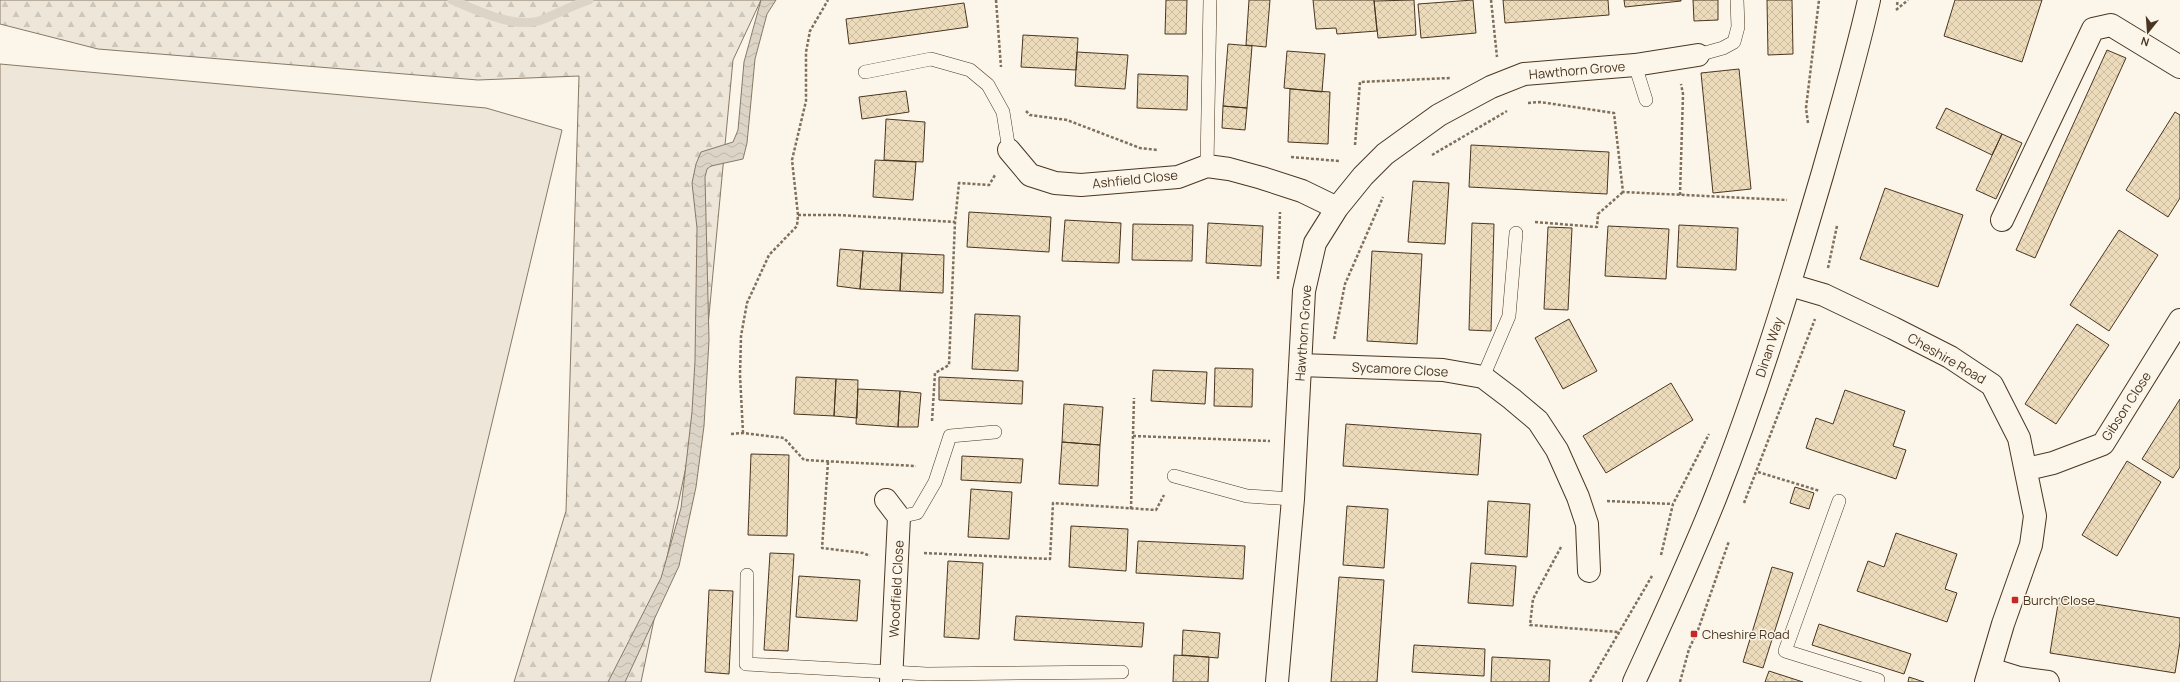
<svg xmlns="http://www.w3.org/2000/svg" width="2180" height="682" viewBox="0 0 2180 682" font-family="Manrope,sans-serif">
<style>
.grass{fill:#ede6d9;stroke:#887966}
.forest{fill:url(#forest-firs);stroke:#887966}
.water{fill:url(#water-waves);stroke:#887966}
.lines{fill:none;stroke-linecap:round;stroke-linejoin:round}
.stream{stroke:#dcd4c6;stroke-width:9}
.building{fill:url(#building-cross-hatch);stroke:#4a3520}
.lane-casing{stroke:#4a3520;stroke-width:14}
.street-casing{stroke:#4a3520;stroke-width:24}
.secondary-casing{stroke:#4a3520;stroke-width:24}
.path{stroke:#7f6f5c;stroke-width:2.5;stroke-dasharray:3 2;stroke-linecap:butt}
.lane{stroke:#fbf6e9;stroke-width:13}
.street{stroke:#fbf6e9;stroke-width:22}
.secondary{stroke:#fbf6e9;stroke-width:22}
.poi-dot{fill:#c62828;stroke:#fbf6e9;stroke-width:1.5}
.labels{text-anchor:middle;stroke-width:3;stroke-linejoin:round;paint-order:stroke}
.street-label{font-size:13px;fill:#4a3520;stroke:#fbf6e9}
.poi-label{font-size:13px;fill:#4a3520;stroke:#fbf6e9;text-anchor:start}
</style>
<defs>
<pattern id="forest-firs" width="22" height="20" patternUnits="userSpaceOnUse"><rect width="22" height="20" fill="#ede6d9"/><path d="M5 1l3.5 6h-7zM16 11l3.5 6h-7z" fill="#cdc6ba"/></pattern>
<pattern id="water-waves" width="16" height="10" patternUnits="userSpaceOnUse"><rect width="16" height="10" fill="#dcd4c6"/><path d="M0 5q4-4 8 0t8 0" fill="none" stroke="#beb7aa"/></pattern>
<pattern id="building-cross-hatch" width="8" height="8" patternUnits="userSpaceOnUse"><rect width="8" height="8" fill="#ecdcbc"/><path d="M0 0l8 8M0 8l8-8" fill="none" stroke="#ccbda1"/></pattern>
</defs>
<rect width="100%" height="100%" fill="#fbf6e9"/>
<path class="grass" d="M 0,64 L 486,108 L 562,130 L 430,682 L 0,682 Z"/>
<path class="forest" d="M 0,0 L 761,0 L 733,60 L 702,390 L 641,682 L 514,682 L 566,511 L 579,76 L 478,80 L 98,49 L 0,24 Z"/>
<path class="water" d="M 761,0 L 776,0 L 767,14 L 755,59 L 747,143 L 743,159 L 711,166 L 707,169 L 705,177 L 709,340 L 704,426 L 696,487 L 679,566 L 625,682 L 608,682 L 661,578 L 681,508 L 692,412 L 695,361 L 697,228 L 692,183 L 696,164 L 701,152 L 733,142 L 738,130 L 744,62 Z"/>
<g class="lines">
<path class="stream" d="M 452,0 C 477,10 517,31 544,19 C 559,13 573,5 589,0"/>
</g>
<path class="building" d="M 1166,0 L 1187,0 L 1186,34 L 1165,34 Z
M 1249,0 L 1270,0 L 1266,47 L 1246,45 Z
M 1313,0 L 1374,0 L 1377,31 L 1337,34 L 1336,28 L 1316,29 Z
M 1414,0 L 1416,35 L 1378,38 L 1374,1 Z
M 1473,0 L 1476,33 L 1421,38 L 1418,4 Z
M 1503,0 L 1608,0 L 1609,15 L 1505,23 Z
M 1624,0 L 1681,0 L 1681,1 L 1625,7 Z
M 1693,0 L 1718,0 L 1718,20 L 1694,21 Z
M 1767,0 L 1792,0 L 1793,54 L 1768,55 Z
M 1955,0 L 2042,0 L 2022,62 L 1944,36 Z
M 964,3 L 968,27 L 849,44 L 846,19 Z
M 1023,35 L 1078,38 L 1076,70 L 1021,67 Z
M 1228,44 L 1252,46 L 1247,108 L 1223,106 Z
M 2107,50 L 2126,58 L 2035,258 L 2016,250 Z
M 1287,51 L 1325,54 L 1322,92 L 1284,88 Z
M 1077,52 L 1128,55 L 1125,89 L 1075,86 Z
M 1739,69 L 1751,189 L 1713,193 L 1701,73 Z
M 1138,74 L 1188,76 L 1187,110 L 1137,108 Z
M 1290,89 L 1330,92 L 1328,144 L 1288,142 Z
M 906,91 L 909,112 L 862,119 L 859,97 Z
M 1223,106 L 1247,108 L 1245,130 L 1222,128 Z
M 1946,108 L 2002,134 L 1992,155 L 1936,128 Z
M 2175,112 L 2180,115 L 2180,198 L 2168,217 L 2126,190 Z
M 886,119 L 925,122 L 923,162 L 884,160 Z
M 2002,134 L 2022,143 L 1996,199 L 1976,190 Z
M 1471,145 L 1609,152 L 1607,194 L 1469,187 Z
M 875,160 L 916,162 L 913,200 L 873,197 Z
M 1413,181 L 1449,183 L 1445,244 L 1408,242 Z
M 1885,188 L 1963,215 L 1938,287 L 1860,259 Z
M 969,212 L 1051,217 L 1049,252 L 967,247 Z
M 1065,220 L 1121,223 L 1119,263 L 1062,261 Z
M 1208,223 L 1263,226 L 1261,266 L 1206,263 Z
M 1472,223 L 1494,224 L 1491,331 L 1469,330 Z
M 1133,224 L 1193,225 L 1192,261 L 1132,260 Z
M 1679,225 L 1738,228 L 1736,270 L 1677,267 Z
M 1608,226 L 1669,229 L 1666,279 L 1605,276 Z
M 1548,227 L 1572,228 L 1568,310 L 1544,309 Z
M 2119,230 L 2158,255 L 2109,331 L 2070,305 Z
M 840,249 L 863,251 L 860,289 L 837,286 Z
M 863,251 L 902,253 L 900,291 L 860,289 Z
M 1372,251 L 1422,254 L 1417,344 L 1367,341 Z
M 902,253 L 944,255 L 943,293 L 900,291 Z
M 975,314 L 1020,316 L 1018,371 L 972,369 Z
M 1569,319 L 1597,371 L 1563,389 L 1535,338 Z
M 2077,324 L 2109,345 L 2056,424 L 2025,404 Z
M 1215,368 L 1253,369 L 1252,407 L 1214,406 Z
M 1153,370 L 1207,372 L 1205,404 L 1151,401 Z
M 796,377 L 836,379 L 834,416 L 794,414 Z
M 939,377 L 1023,381 L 1022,404 L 939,400 Z
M 836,379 L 858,380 L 857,418 L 834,416 Z
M 1671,383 L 1693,420 L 1606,473 L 1583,436 Z
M 858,389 L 900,391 L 898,427 L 856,424 Z
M 1845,390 L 1905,411 L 1893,446 L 1906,450 L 1896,479 L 1806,448 L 1816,418 L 1833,424 Z
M 900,391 L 921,393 L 918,427 L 898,427 Z
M 2180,399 L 2180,467 L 2173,478 L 2142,459 Z
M 1064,404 L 1103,407 L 1100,445 L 1062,442 Z
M 1346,424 L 1481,434 L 1478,475 L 1343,466 Z
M 1062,442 L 1100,445 L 1098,486 L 1059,484 Z
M 751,454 L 789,455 L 787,536 L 748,535 Z
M 962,456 L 1023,459 L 1021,483 L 961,480 Z
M 2127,461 L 2161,482 L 2117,556 L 2082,535 Z
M 1795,487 L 1814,493 L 1809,509 L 1790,503 Z
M 971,489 L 1012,492 L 1009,539 L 968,537 Z
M 1488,501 L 1530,504 L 1527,557 L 1485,554 Z
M 1347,506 L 1388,509 L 1384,568 L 1343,565 Z
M 1071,526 L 1128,529 L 1126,571 L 1069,567 Z
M 1896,533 L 1957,554 L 1945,589 L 1957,593 L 1947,622 L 1857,591 L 1868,561 L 1884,567 Z
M 1138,541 L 1245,546 L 1243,579 L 1136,573 Z
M 770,553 L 794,554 L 788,651 L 764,650 Z
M 948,561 L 983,563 L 979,639 L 944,637 Z
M 1471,563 L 1516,566 L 1513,606 L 1468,603 Z
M 1772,567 L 1793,573 L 1763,668 L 1743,662 Z
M 799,576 L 860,580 L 857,621 L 796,617 Z
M 1339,577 L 1384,580 L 1377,682 L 1331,682 Z
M 709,590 L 733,591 L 729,674 L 705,672 Z
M 2059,598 L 2180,618 L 2180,642 L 2175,673 L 2050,653 Z
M 1016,616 L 1144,623 L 1142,647 L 1014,640 Z
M 1819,624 L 1911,654 L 1904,674 L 1812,645 Z
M 1183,630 L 1220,633 L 1218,658 L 1182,655 Z
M 1414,645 L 1485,649 L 1484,676 L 1412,672 Z
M 1174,655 L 1209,657 L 1208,682 L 1173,682 Z
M 1492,657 L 1550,660 L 1549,682 L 1491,682 Z
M 1769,671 L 1803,682 L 1765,682 Z
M 1909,677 L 1924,682 L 1908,682 Z"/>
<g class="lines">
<g class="lane-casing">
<path id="lane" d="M 1698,55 L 1723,48 L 1734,42 L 1738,27 L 1737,0
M 1635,65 L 1646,100
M 865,72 L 931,59 L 970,70 L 988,85 L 1003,112 L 1009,150
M 1207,166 L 1210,0
M 1483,377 L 1509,316 L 1516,233
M 1174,476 L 1247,496 L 1293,499
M 1839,501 L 1785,651 L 1878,680 L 1878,682
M 899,517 L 917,513 L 935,482 L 950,436 L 995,432
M 747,575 L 746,664 L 927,674 L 1122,672"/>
</g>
<g class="street-casing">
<path id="street" d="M 1009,150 L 1030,175 L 1055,183 L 1081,185 L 1178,177 L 1207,166 L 1229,169 L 1262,178 L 1302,191 L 1337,208
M 2002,220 L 2093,29 L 2111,25 L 2180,67
M 1790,285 L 1824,295 L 1893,328 L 1950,357 L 1992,385 L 2019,438 L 2035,516 L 2031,545 L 2003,624 L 1986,682
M 1300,365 L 1443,370 L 1483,377 L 1512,399 L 1538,421 L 1557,450 L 1578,497 L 1587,524 L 1589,571
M 2027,469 L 2053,463 L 2103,444 L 2180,320
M 886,500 L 899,517 L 891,682
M 1990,669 L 2019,678 L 2048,682
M 1277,682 L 1293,499 L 1304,291 L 1315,243 L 1337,208 L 1363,176 L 1385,154 L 1439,115 L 1491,87 L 1524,74 L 1635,65 L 1698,55"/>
</g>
<g class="secondary-casing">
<path id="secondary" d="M 1634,682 C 1662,621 1691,559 1716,496 C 1758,390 1791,281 1823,172 C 1839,115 1856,58 1869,0"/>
</g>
<path class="path" d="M 996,0 L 1001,67
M 1491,0 L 1497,57
M 1897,5 L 1898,0
M 1896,10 L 1908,0
M 1528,103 L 1540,102 L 1614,113 L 1623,192 L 1787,200
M 1026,111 L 1030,115 L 1067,120 L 1140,148 L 1157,150
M 1808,123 L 1806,108 L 1819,0
M 1355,145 L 1360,82 L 1450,78
M 1432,155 L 1507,111
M 1291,157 L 1339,161
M 1680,195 L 1683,94 L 1681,84
M 798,215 L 838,215 L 955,222
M 1535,222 L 1597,227 L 1598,214 L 1623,192
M 1828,268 L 1837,226
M 1278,279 L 1280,212
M 1334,339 L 1345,284 L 1383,197
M 932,421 L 935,373 L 949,365 L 955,222 L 959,183 L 989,185 L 995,175
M 743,433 L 740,375 L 741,336 L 747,303 L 769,255 L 797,226 L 798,215 L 792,160 L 806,101 L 806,52 L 810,31 L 828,0
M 731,434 L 743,433 L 784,438 L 804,460 L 916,466
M 1133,436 L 1270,441
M 828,462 L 822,548 L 863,553 L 870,556
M 1758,472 L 1820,491
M 1607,501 L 1673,504
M 1744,503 L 1815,319
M 1131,509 L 1134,398
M 1561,547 L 1533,599 L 1530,625 L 1618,632
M 924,553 L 1050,559 L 1053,503 L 1156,510 L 1164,495
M 1661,555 L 1673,504 L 1709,434
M 1590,682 L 1652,576
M 1680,682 L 1689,649 L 1698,630 L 1729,541"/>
<use href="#lane" class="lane"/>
<use href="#street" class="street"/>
<use href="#secondary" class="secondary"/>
</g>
<g class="poi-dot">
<rect x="2011" y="596" width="8" height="8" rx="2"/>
<rect x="1690" y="630" width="8" height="8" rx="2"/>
</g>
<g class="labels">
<g class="street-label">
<text transform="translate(1577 70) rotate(-5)" y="5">Hawthorn Grove</text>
<text transform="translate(1135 179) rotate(-6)" y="5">Ashfield Close</text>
<text transform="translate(1303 333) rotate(-86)" y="5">Hawthorn Grove</text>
<text transform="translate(1769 347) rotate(-72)" y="5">Dinan Way</text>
<text transform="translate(1947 358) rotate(30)" y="5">Cheshire Road</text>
<text transform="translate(1400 369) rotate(3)" y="5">Sycamore Close</text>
<text transform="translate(2126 406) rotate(-57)" y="5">Gibson Close</text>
<text transform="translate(896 589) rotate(-87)" y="5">Woodfield Close</text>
</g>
<g class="poi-label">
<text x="2023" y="605">Burch Close</text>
<text x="1702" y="639">Cheshire Road</text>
</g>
</g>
<g transform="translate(2148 32) rotate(197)" stroke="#fbf6e9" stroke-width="3" paint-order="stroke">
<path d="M0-3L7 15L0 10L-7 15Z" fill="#4a3520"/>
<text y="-6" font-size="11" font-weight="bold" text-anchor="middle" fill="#4a3520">N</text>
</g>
</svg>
